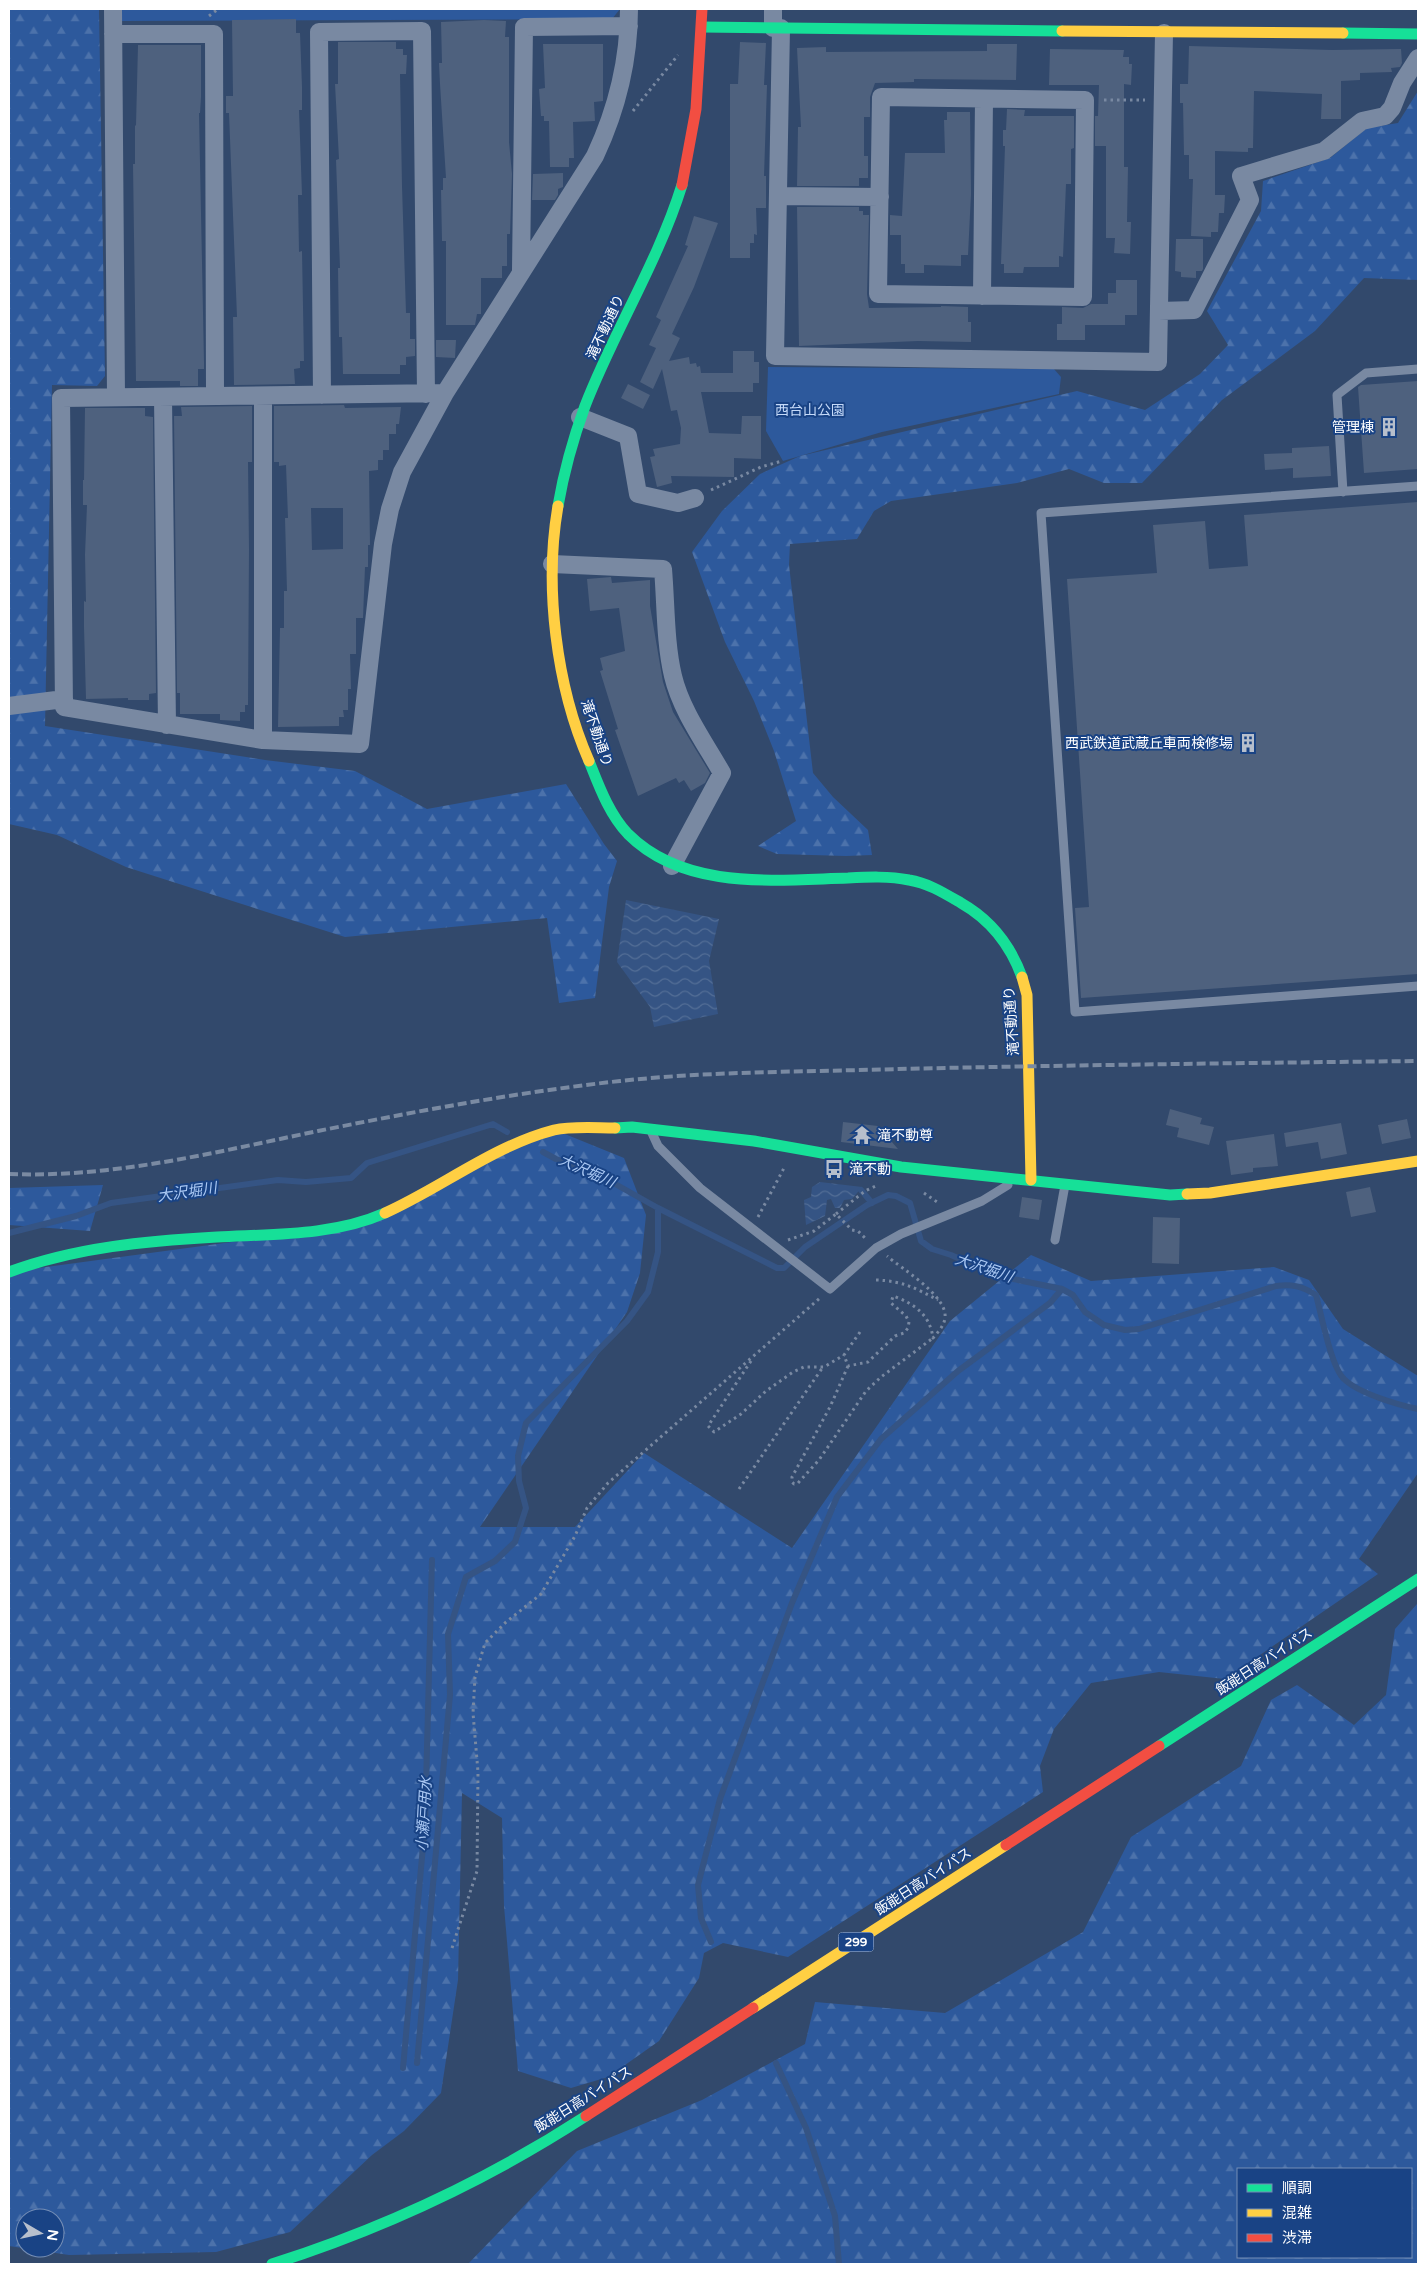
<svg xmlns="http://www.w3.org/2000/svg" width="1427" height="2273" viewBox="0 0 1427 2273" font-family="'Varela Round','Noto Sans JP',sans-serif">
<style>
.green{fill:#2d599c}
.forest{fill:url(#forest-firs);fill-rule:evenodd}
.water{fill:url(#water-waves)}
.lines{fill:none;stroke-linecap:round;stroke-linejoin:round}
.stream{stroke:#355484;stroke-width:6}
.building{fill:#4e617e;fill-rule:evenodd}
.path{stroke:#7989a2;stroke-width:3;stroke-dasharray:2.5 4;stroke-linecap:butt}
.lane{stroke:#7989a2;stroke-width:9}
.street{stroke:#7989a2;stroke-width:18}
.fast{stroke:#16e098;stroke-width:11}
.slow{stroke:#ffcf43;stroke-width:11}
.jam{stroke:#f24e42;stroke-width:11}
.rail{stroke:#7a8aa2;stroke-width:4;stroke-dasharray:9 4;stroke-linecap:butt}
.labels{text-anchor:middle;stroke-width:4;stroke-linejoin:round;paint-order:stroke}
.shield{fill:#194385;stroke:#bac7da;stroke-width:1}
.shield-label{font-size:12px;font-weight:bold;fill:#fff}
.street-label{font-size:14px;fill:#fff;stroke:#194385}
.park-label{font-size:14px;fill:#c5daf9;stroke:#194385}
.poi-label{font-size:14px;fill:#fff;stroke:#194385;text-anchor:end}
.water-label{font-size:15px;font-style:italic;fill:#abc9f4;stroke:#194385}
</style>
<defs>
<pattern id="forest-firs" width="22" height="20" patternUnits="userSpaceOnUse" patternTransform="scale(1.25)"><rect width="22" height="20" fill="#2d599c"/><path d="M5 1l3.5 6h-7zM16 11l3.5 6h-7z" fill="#4c72ab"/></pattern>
<pattern id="water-waves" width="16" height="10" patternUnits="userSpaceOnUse" patternTransform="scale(1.25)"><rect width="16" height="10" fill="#355484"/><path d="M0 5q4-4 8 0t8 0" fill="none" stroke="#536e96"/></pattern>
</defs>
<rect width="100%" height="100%" fill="#32496c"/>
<path class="green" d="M 121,9 L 620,9 L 612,19 L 122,21 Z
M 768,367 L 1054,369 L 1061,377 L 1059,394 L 882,432 L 783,461 L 766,431 Z"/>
<path class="forest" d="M 9,9 L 99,9 L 105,376 L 97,386 L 52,385 L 45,726 L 265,760 L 355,771 L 427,809 L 566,784 L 604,844 L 617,861 L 609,887 L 595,998 L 559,1003 L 547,918 L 345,937 L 126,867 L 57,835 L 9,824 Z
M 1418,91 L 1418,280 L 1364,278 L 1315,331 L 1222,400 L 1142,483 L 1104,483 L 1069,469 L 1017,483 L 891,501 L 874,511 L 857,539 L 790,544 L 789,565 L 813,773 L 833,797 L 868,830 L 872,855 L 846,856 L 777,854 L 758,846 L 796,821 L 774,751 L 754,701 L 725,642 L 692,552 L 722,511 L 760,474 L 800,456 L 1077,391 L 1145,410 L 1200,374 L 1228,345 L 1207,311 L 1261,211 L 1263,181 L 1330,158 L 1367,128 L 1398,123 Z
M 555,1130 L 624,1158 L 646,1215 L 640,1273 L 627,1312 L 480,1527 L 575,1527 L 644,1453 L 792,1548 L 950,1321 L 1031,1255 L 1091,1281 L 1274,1267 L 1309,1280 L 1343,1329 L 1418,1376 L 1418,1473 L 1359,1559 L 1378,1574 L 1225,1679 L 1159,1672 L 1091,1683 L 1054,1729 L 1040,1766 L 1043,1792 L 788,1957 L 723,1943 L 704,1953 L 699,1978 L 659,2041 L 608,2077 L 571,2088 L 518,2071 L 504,1906 L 502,1818 L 462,1793 L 458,1980 L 441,2093 L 404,2131 L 372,2155 L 290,2232 L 216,2252 L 69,2255 L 9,2246 L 9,1272 L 344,1227 ZM 25,2218 L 55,2218 L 55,2248 L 25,2248 Z
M 103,1185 L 90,1231 L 9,1225 L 9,1188 Z
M 1417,1604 L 1418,2264 L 468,2264 L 577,2151 L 702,2100 L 805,2044 L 815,2002 L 945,2013 L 1083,1932 L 1131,1837 L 1241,1766 L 1271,1700 L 1297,1685 L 1354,1725 L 1386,1695 L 1395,1629 ZM 1411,2169 L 1411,2257 L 1238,2257 L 1238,2169 Z"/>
<path class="water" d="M 626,900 L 719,919 L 709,961 L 718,1014 L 654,1027 L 650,1007 L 617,962 Z
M 820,1182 L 862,1187 L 852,1199 L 844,1200 L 840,1208 L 835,1208 L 831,1199 L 827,1200 L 825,1216 L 806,1225 L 804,1200 L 811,1197 L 812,1187 Z"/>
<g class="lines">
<path class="stream" d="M 543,1152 L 556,1159 L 592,1171 L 658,1208 L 777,1268 L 784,1268 L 805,1247 L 867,1205 L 888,1195 L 896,1196 L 910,1203 L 921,1241 L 932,1249 L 951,1255 L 998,1276 L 1062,1289 L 1073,1295 L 1085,1312 L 1104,1325 L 1125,1330 L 1139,1329 L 1276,1286 C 1292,1284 1302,1286 1316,1295 C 1321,1313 1331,1367 1344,1379 C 1358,1393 1398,1405 1418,1409
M 861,1190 L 872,1203
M 9,1233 L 76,1216 L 111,1203 L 278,1180 L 306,1182 L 351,1178 L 367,1163 L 493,1124 L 507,1132
M 711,1942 L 701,1918 L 698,1885 L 720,1799 L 792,1603 L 837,1497 L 881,1439 L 958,1371 L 1050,1303 L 1062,1289
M 417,2063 L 450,1695 L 448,1634 L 466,1577 L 495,1561 L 515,1542 L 526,1508 L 519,1481 L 518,1456 L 526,1423 L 627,1321 L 648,1292 L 658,1252 L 658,1208
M 776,2063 L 806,2128 L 835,2216 L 839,2264
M 403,2068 L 425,1824 L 432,1560"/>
</g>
<path class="building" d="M 296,19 L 296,33 L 300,33 L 302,87 L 302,110 L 299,110 L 302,195 L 298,195 L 299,252 L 302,251 L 304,361 L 300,361 L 300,368 L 294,369 L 295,384 L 234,385 L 233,317 L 237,317 L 229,113 L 226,113 L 226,96 L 233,96 L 232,20 Z
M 484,20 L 506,21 L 505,37 L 509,37 L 509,142 L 512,174 L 510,234 L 507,234 L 507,266 L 502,266 L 502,278 L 481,278 L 481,314 L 477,314 L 475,325 L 446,325 L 446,241 L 442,241 L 441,190 L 443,190 L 443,178 L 446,178 L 440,84 L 439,63 L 442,63 L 441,22 Z
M 338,42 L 396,42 L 396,49 L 403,49 L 403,55 L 407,55 L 406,74 L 400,74 L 402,186 L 406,313 L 410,313 L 410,339 L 415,339 L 415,356 L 406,357 L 406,365 L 400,365 L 400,374 L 343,374 L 342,337 L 339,337 L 338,268 L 340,268 L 336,160 L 339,159 L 335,84 L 338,84 Z
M 740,42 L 766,43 L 764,85 L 767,85 L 764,176 L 766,176 L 766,208 L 756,208 L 757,235 L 754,234 L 754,243 L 750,243 L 750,258 L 730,258 L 730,84 L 738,84 Z
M 543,44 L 603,44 L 603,101 L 594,102 L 595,121 L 573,122 L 574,158 L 569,158 L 569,167 L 550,167 L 549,121 L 544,121 L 544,116 L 541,116 L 539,89 L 545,88 Z
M 987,44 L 1017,44 L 1016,80 L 914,79 L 914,82 L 875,83 L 870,97 L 870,117 L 864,117 L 864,156 L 868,156 L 868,178 L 859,178 L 859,186 L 797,186 L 798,127 L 801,127 L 797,48 L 826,47 L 826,52 L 987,51 Z
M 138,45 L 201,45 L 201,97 L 200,113 L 199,113 L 204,362 L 204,369 L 198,369 L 198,386 L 180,386 L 180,381 L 136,381 L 133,164 L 135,164 L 135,126 L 136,125 Z
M 1189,46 L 1332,50 L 1401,49 L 1402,63 L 1400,67 L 1391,68 L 1392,72 L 1360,73 L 1360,80 L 1341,81 L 1341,119 L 1321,119 L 1322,94 L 1254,91 L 1253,148 L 1248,148 L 1248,152 L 1215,151 L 1215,195 L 1225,195 L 1224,213 L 1219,213 L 1218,232 L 1211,232 L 1211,237 L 1191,236 L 1193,179 L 1189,179 L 1189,155 L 1184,155 L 1183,103 L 1180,103 L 1180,84 L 1188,84 Z
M 1050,49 L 1124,50 L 1123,57 L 1129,57 L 1129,64 L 1132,64 L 1131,85 L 1124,84 L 1124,167 L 1128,167 L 1127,222 L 1131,222 L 1130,254 L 1114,253 L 1115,238 L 1106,238 L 1106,146 L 1095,146 L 1095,116 L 1098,116 L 1099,85 L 1049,85 Z
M 1007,109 L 1025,110 L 1024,116 L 1074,116 L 1074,148 L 1071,149 L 1071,184 L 1066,184 L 1063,257 L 1059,256 L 1059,267 L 1024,267 L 1023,273 L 1004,273 L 1004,264 L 1001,264 L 1005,146 L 1003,146 L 1003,130 L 1006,130 Z
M 947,112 L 970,112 L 971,194 L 968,255 L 961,255 L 961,266 L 924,265 L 924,273 L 905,273 L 905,264 L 901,264 L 901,235 L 890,235 L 890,215 L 902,216 L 905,153 L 945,153 L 944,120 L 947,120 Z
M 563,173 L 563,187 L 558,189 L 558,195 L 555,200 L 532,200 L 533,174 Z
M 797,207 L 859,207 L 859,211 L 863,211 L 863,215 L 869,215 L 867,294 L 869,308 L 941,307 L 941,306 L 968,307 L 968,322 L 971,322 L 971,342 L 918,341 L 799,346 Z
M 694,216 L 718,223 L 694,287 L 672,334 L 680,338 L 669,361 L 689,357 L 690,364 L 696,363 L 697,367 L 700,366 L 701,373 L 733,373 L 733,351 L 754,351 L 754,362 L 759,362 L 759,383 L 753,383 L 753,392 L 701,392 L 709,433 L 741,434 L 742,416 L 761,416 L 761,459 L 734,458 L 734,477 L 671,476 L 672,483 L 657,487 L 650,457 L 655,456 L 653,449 L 680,444 L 681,428 L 677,410 L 671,411 L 662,369 L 653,389 L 640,382 L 656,348 L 649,345 L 661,320 L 656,317 L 688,246 L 685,245 Z
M 1176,239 L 1203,239 L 1203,269 L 1202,271 L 1196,271 L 1196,278 L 1181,277 L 1181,272 L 1175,271 Z
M 1116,280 L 1137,280 L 1137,315 L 1125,315 L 1125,325 L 1085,325 L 1085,340 L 1057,340 L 1057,324 L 1062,324 L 1062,307 L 1083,308 L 1091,304 L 1108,304 L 1108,293 L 1116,293 Z
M 436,340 L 456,340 L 455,358 L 436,357 Z
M 1418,381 L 1418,469 L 1364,473 L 1358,387 L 1361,385 Z
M 628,384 L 650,395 L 643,409 L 621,398 Z
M 344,405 L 345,408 L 401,407 L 399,424 L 396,424 L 396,434 L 389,434 L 389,450 L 383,450 L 383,460 L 378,460 L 378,470 L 369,471 L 370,545 L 368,545 L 368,567 L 365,567 L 363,618 L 356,618 L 356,654 L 350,654 L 351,689 L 348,689 L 348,710 L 343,710 L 344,717 L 339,717 L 339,726 L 278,727 L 280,628 L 284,628 L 284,591 L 287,591 L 285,518 L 288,518 L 286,465 L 279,466 L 279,462 L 274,462 L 274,406 ZM 311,508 L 343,508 L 343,549 L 312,550 Z
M 252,406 L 252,462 L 248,462 L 249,549 L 248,705 L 245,705 L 245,712 L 240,712 L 240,721 L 220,720 L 220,714 L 180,714 L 180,693 L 177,693 L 174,416 L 182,416 L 181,407 Z
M 85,408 L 145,408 L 145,416 L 153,417 L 156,693 L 149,694 L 149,700 L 128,700 L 128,698 L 86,699 L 84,627 L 84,601 L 86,602 L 85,555 L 87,505 L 83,505 L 83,480 L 84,480 Z
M 1329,446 L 1331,476 L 1293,478 L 1293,468 L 1265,470 L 1264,454 L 1292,453 L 1292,448 Z
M 1418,502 L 1418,974 L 1081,998 L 1075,908 L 1089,907 L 1067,579 L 1157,573 L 1153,525 L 1205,521 L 1209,569 L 1248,566 L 1244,515 Z
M 611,577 L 612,583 L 650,580 L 650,606 L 663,682 L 673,712 L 710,773 L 705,783 L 691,791 L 684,780 L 679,783 L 676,778 L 638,796 L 615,730 L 618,729 L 600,671 L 603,670 L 600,658 L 625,651 L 619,608 L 590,611 L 587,579 Z
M 1170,1109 L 1202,1118 L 1200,1124 L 1214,1127 L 1209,1145 L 1177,1137 L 1179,1128 L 1166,1125 Z
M 1407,1119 L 1411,1138 L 1382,1144 L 1378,1125 Z
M 843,1122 L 878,1126 L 898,1149 L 841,1142 Z
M 1341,1123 L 1347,1154 L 1321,1159 L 1318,1142 L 1286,1147 L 1284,1133 Z
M 1274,1134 L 1278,1166 L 1253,1168 L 1253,1172 L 1231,1175 L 1226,1141 Z
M 1370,1187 L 1376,1212 L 1351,1217 L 1346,1192 Z
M 1022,1197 L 1042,1200 L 1039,1220 L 1019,1217 Z
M 1153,1217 L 1180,1218 L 1179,1264 L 1152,1263 Z"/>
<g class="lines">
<path class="path" d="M 209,16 L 218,9
M 1104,100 L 1145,100
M 633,111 L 678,55
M 711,490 L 761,467 L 782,461
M 924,1193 L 940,1204
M 836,1214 L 865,1191 L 876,1186
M 758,1217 L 784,1168
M 788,1240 L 814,1231 L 836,1214 L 852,1230 L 858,1231 L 867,1240
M 876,1280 C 903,1281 915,1288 938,1300
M 860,1332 L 844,1355 L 848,1366 L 868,1362 L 895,1336 L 904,1333 L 908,1328 L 909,1322 L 906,1316 L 891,1303 L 893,1296 C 915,1304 930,1315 933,1338 C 938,1332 944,1326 945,1318 C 948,1296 902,1269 887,1256
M 751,1361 L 708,1426 L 714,1432 L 741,1414 L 766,1391 L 793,1372 L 804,1367 L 824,1367 L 844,1355
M 848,1366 L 830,1407 L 792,1477 L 792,1482 L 794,1484 L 798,1483 L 819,1460 L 866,1391 L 881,1377 L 933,1338
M 739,1489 L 823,1367
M 452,1948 L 477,1871 L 478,1772 L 473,1713 L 475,1677 L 485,1643 L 505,1623 L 541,1594 L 575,1536 L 587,1508 L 608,1483 L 820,1298"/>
<path class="lane" d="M 1418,486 L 1041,513 L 1075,1012 L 1418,986
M 1343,492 L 1337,395 L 1366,373 L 1418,369
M 652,1133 L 658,1146 L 700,1188 L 830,1289 L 876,1248 L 901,1234 L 982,1201 L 1008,1185
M 1055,1240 L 1065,1185"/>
<path class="street" d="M 113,9 L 116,397
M 773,28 L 773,9
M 781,28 L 775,356 L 1158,362 L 1164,33
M 113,34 L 214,34 L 215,396
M 881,97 L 1085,100 L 1083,297 L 878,294 Z
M 778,196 L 880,197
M 521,270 L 524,27 L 629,26
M 982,296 L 984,99
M 1159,311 L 1194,310 L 1250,200 L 1241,176 L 1324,151 L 1362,121 L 1385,116 L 1392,108 L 1402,83 L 1418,58
M 445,393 L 61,398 L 64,707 L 263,740 L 360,744 L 383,544 L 390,509 L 402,472 L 445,393 L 595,156 C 617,109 629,60 629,9
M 322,395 L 319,32 L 422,31 L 426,394
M 163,397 L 167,725
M 580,417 L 628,436 L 638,494 L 678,503 L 695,498
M 552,564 L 663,569 C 666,604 665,642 673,676 C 681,710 705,743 722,773 L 672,866
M 9,706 L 64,699
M 263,740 L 263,396"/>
<path class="fast" d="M 702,27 L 1062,31
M 1343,33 L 1418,34
M 558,506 C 564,471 573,439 585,406 C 614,331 658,262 682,185
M 589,761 C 599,786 609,814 628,834 C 685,891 775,880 848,878 C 868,877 889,876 909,880 C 928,883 944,893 961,903 C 991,920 1010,944 1022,977
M 615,1128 L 632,1127 L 754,1141 L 901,1167 L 1170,1195 L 1187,1194
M 9,1272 C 76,1247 147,1241 217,1237 C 273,1234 333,1236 385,1213
M 1159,1746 L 1418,1579
M 272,2264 C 382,2229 489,2179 586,2116"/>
<path class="slow" d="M 1062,31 L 1343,33
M 558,506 C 544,586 556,686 589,761
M 1022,977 L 1027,995 L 1031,1180
M 1187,1194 L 1210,1193 L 1418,1161
M 385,1213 C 441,1188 493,1146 554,1130 C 572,1126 596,1128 615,1128
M 753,2008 L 1006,1845"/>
<path class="jam" d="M 682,185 L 696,109 L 702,9
M 1006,1845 L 1159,1746
M 586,2116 L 753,2008"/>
<path class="rail" d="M 9,1174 C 114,1178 216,1152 318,1131 C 418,1111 519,1092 620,1081 C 712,1071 806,1072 898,1069 C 1071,1065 1245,1063 1418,1061"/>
</g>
<defs>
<g id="building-bare" transform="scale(1.5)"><path d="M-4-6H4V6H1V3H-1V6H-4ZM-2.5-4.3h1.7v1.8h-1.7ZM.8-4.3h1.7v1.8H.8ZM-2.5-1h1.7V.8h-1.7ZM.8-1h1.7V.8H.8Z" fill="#b7bfcc" stroke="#194385" stroke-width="2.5" paint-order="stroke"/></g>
<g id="temple-bare" transform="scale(1.5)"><path d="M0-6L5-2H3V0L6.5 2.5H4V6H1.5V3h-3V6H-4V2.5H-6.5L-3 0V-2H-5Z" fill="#b7bfcc" stroke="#194385" stroke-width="2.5" paint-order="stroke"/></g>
<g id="bus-bare" transform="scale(1.5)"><path d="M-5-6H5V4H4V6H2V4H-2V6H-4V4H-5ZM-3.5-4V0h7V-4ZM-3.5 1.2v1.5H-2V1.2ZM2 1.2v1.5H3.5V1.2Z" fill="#b7bfcc" stroke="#194385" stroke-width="2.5" paint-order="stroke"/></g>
</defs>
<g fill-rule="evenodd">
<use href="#building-bare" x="1389" y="427"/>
<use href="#building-bare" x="1248" y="743"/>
<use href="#temple-bare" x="862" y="1135"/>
<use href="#bus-bare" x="834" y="1169"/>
</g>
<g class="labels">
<rect class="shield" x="838.5" y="1932.5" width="35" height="19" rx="4"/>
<g class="shield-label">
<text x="856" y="1946">299</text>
</g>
<g class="street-label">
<text transform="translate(605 327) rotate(-65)" y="5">滝不動通り</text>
<text transform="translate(597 733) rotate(71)" y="5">滝不動通り</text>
<text transform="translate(1011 1021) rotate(-94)" y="5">滝不動通り</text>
<text transform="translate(1264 1661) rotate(-33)" y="5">飯能日高バイパス</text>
<text transform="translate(923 1881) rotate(-33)" y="5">飯能日高バイパス</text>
<text transform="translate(583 2099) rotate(-32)" y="5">飯能日高バイパス</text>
</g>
<g class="park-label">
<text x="810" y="415">西台山公園</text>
</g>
<g class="poi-label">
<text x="1374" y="432">管理棟</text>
<text x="1233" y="748">西武鉄道武蔵丘車両検修場</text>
<text x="877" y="1140" text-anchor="start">滝不動尊</text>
<text x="849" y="1174" text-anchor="start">滝不動</text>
</g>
<g class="water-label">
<text transform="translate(587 1171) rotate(24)" y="5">大沢堀川</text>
<text transform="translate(187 1192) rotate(-8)" y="5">大沢堀川</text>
<text transform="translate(984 1268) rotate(19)" y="5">大沢堀川</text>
<text transform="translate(424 1814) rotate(-87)" y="5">小瀬戸用水</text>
</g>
</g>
<rect width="1427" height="2273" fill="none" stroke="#ffffff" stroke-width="20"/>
<rect x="1237" y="2168" width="175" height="90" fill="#194385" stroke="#758eb6"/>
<rect x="1247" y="2184" width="25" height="8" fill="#16e098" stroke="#758eb6"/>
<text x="1282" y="2193" font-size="15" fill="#ffffff">順調</text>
<rect x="1247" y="2209" width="25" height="8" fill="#ffcf43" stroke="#758eb6"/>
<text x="1282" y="2218" font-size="15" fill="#ffffff">混雑</text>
<rect x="1247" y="2234" width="25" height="8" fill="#f24e42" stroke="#758eb6"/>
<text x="1282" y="2243" font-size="15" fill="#ffffff">渋滞</text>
<g transform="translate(40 2233) rotate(99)"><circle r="24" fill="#194385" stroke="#758eb6"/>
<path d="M0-4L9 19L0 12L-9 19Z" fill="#b7bfcc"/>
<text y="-8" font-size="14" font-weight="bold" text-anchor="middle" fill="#ffffff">N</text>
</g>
</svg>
